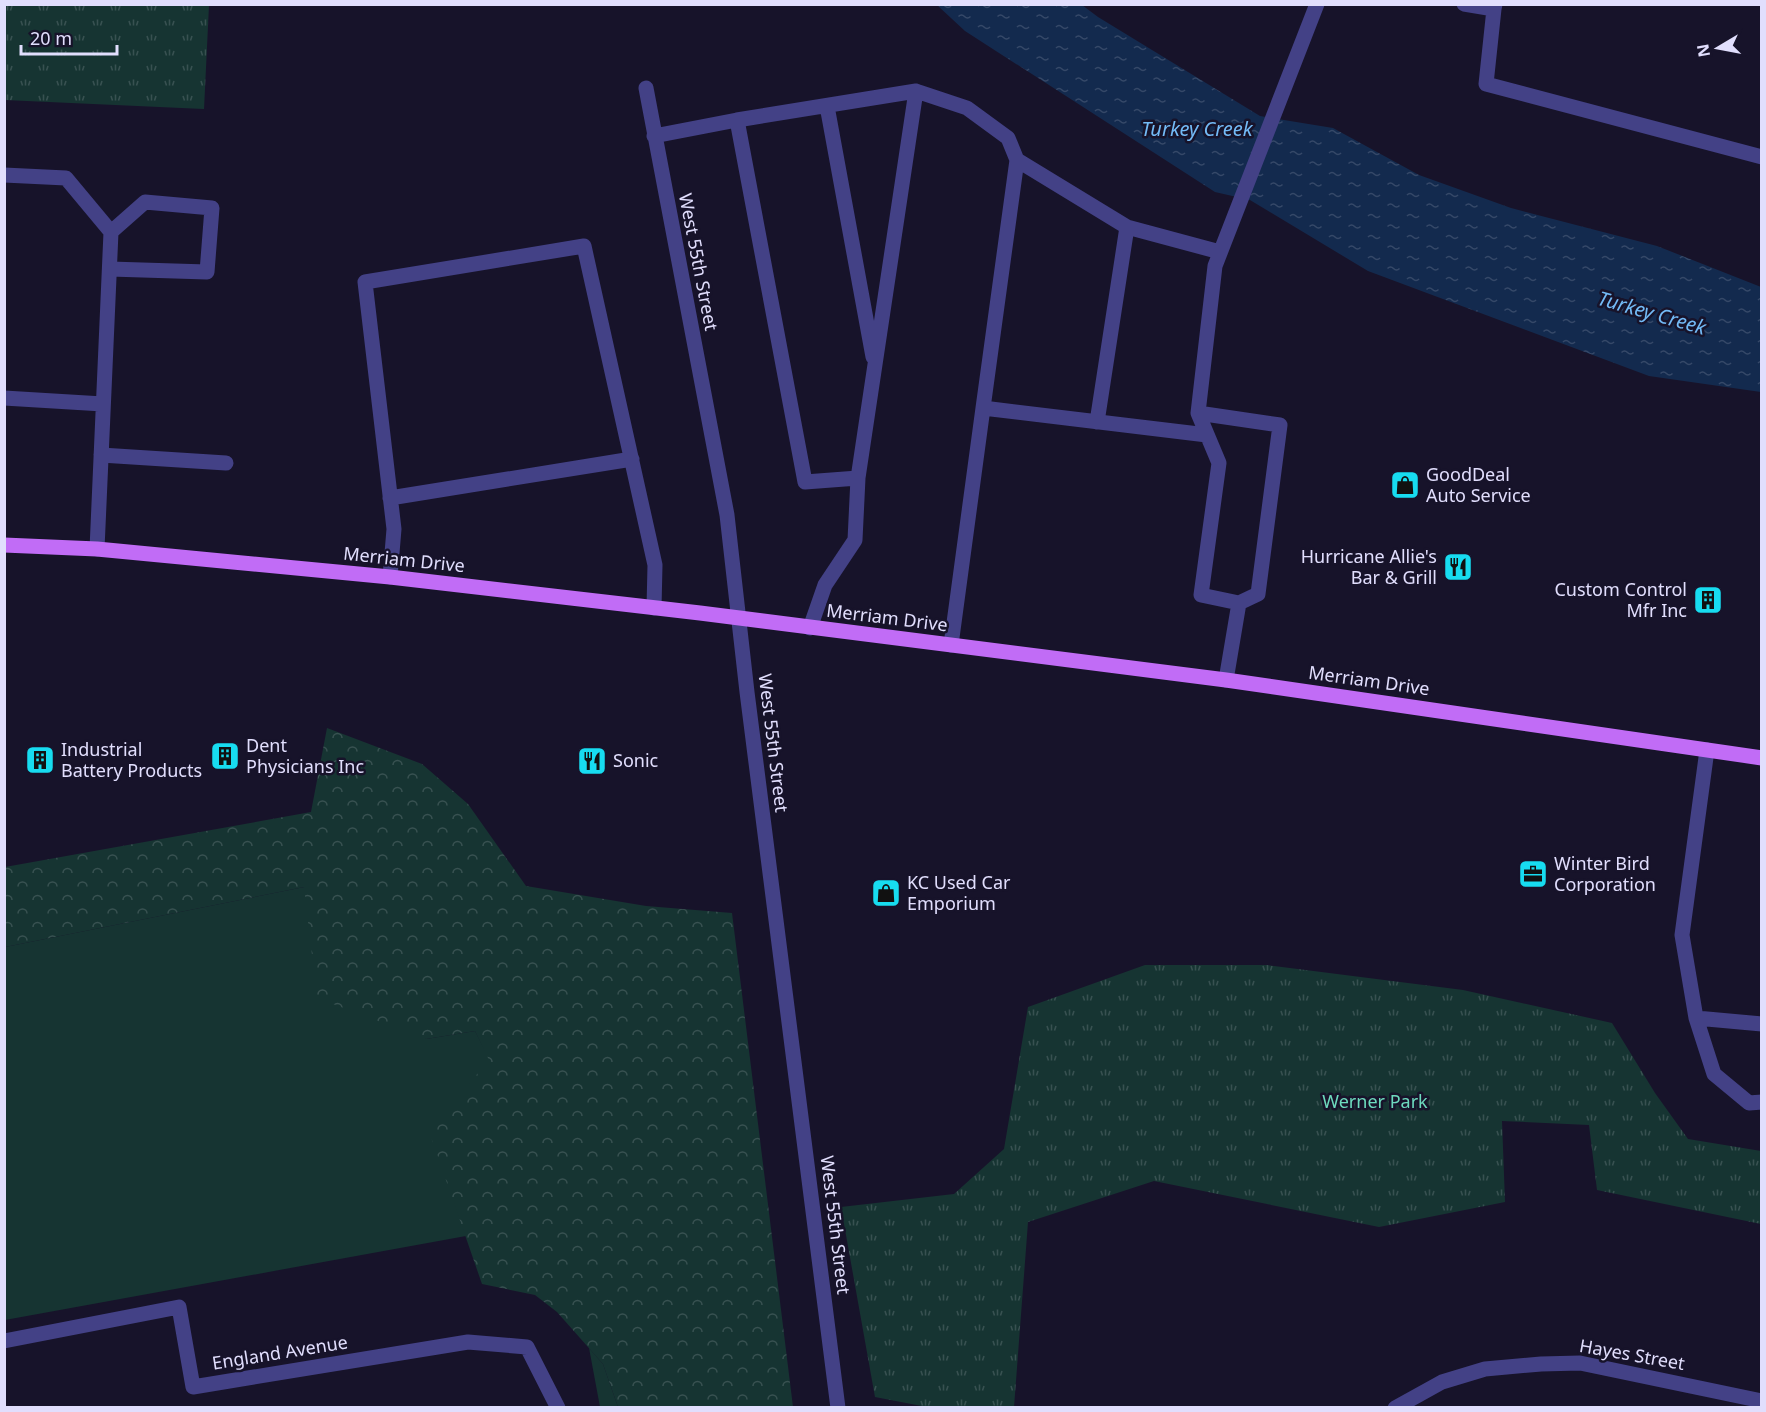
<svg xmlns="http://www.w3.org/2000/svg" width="1766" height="1412" viewBox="0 0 1766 1412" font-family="'Noto Sans',sans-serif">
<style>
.grass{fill:#163432}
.forest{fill:url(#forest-crowns)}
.park{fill:url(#park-tufts)}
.water{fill:url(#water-ripples)}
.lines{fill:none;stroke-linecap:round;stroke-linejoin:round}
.minor{stroke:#434186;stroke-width:15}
.major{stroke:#c16cf6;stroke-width:15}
.labels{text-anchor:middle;stroke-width:5;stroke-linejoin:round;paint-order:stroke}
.street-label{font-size:18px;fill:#e1defd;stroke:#17132a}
.poi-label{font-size:18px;fill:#e1defd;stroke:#17132a;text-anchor:start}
.park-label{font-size:18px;fill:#6ddabe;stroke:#17132a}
.water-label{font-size:20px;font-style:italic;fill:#73baf6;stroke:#17132a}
</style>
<defs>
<pattern id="forest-crowns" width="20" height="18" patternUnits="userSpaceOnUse" patternTransform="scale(1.5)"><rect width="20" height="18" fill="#163432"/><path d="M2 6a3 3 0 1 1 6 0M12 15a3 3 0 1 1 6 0" fill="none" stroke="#385151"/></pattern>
<pattern id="park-tufts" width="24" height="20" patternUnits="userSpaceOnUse" patternTransform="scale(1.5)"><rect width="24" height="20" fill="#163432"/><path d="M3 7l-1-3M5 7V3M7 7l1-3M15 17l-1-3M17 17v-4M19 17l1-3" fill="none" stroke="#385151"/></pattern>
<pattern id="water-ripples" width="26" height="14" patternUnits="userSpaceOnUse" patternTransform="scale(1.5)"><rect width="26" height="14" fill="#132a4e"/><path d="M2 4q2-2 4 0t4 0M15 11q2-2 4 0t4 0" fill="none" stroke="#354868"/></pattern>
</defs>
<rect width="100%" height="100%" fill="#17132a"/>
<path class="grass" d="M 304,887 L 426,1039 L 475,1031 L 490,1060 L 430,1131 L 466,1236 L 5,1320 L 5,947 Z
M 589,1348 L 603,1364 L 618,1407 L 600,1407 Z"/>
<path class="forest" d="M 327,728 L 422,764 L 468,804 L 526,886 L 646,906 L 732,913 L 793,1407 L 618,1407 L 603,1364 L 557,1312 L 535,1295 L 482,1284 L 429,1131 L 489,1060 L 475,1031 L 426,1039 L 317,998 L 304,887 L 5,947 L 5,867 L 311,812 Z"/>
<path class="park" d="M 5,4 L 209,5 L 204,109 L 5,100 Z
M 1145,965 L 1267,965 L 1463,990 L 1612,1023 L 1655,1093 L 1688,1139 L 1761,1151 L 1761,1224 L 1597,1190 L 1589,1125 L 1502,1121 L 1505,1202 L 1379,1227 L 1154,1181 L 1028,1222 L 1014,1407 L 927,1407 L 875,1397 L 841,1207 L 954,1194 L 1004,1149 L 1028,1007 Z"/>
<path class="water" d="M 937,5 L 1082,5 L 1098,17 L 1260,116 L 1333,128 L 1419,175 L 1511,208 L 1657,246 L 1761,287 L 1761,392 L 1649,376 L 1368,271 L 1250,200 L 1215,192 L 965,31 Z"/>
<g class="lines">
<path class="minor" d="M 1464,4 L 1494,9 L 1495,4
M 1494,9 L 1486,84 L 1762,157
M 646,88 L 727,515 L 747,692 L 838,1408
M 916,91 L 967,108 L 1008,138 L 1017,160
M 827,106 L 873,357
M 654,136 L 737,120
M 4,175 L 66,178 L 111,232 L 97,549
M 110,269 L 207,272 L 212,208 L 145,202 L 111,232
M 4,398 L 103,404
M 983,408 L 1017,160 L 1127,227
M 1198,413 L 1280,425 L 1258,594 L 1239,603
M 1097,422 L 1127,227 L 1220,252
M 101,455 L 226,463
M 390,498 L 632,459
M 390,577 L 394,529 L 365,282 L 584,246 L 655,565 L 654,608
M 810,628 L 825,585 L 855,540 L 858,478 L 916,91 L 737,120 L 805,482 L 858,478
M 951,645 L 983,408 L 1207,435
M 1226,680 L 1239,603 L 1201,595 L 1219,463 L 1198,413 L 1215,266 L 1317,4
M 1707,750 L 1682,935 L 1696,1018 L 1714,1074 L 1749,1103 L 1762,1102
M 1696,1018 L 1762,1024
M 4,1341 L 179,1307 L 193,1387 L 468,1342 L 527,1347 L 558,1408
M 1395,1408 L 1442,1382 L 1485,1369 L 1541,1364 L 1580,1363 L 1762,1401"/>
<path class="major" d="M 4,545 L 97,549 L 390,577 L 700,613 L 1226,680 L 1762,758"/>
</g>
<defs>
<g id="shop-square" transform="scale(1.5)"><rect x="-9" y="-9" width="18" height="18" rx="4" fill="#17dcf0" stroke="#17132a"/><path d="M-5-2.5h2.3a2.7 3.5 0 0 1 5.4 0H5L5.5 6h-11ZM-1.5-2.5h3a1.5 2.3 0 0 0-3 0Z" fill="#111"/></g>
<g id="restaurant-square" transform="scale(1.5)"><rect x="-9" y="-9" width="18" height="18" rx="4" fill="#17dcf0" stroke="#17132a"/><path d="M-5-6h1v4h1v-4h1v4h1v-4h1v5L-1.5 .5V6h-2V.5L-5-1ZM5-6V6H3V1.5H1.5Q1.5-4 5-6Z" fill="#111"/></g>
<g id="building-square" transform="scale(1.5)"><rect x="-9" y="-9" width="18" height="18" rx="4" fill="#17dcf0" stroke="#17132a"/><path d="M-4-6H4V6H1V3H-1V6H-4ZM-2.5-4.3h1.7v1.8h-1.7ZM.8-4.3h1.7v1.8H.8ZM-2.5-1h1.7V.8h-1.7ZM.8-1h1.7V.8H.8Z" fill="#111"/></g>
<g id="office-square" transform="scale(1.5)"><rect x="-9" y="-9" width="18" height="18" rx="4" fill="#17dcf0" stroke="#17132a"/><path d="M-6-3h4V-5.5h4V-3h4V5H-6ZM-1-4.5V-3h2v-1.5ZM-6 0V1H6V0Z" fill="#111"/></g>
</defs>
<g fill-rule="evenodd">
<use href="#shop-square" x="1405" y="485"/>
<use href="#restaurant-square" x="1458" y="567"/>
<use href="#building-square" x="1708" y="600"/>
<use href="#building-square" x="225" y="756"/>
<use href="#building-square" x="40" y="760"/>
<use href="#restaurant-square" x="592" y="761"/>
<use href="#office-square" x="1533" y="874"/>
<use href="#shop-square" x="886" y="893"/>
</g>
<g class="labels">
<g class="street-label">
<text transform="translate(698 262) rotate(79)" y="6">West 55th Street</text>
<text transform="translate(404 560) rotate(6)" y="6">Merriam Drive</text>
<text transform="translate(887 618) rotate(7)" y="6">Merriam Drive</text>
<text transform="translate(1369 681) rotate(8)" y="6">Merriam Drive</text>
<text transform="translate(773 743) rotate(83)" y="6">West 55th Street</text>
<text transform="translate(835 1225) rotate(83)" y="6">West 55th Street</text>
<text transform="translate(280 1353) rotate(-9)" y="6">England Avenue</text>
<text transform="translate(1632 1355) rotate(10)" y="6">Hayes Street</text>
</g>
<g class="poi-label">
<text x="1426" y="481">GoodDeal<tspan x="1426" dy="21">Auto Service</tspan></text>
<text x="1437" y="563" text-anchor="end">Hurricane Allie's<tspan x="1437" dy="21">Bar &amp; Grill</tspan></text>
<text x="1687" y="596" text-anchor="end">Custom Control<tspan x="1687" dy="21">Mfr Inc</tspan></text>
<text x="246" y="752">Dent<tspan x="246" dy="21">Physicians Inc</tspan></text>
<text x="61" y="756">Industrial<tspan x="61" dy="21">Battery Products</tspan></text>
<text x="613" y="767">Sonic</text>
<text x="1554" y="870">Winter Bird<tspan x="1554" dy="21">Corporation</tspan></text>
<text x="907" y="889">KC Used Car<tspan x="907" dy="21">Emporium</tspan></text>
</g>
<g class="park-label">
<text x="1375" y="1108">Werner Park</text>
</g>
<g class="water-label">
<text x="1197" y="136">Turkey Creek</text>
<text transform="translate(1652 313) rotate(16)" y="7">Turkey Creek</text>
</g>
</g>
<rect width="1766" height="1412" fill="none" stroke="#e1defd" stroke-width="12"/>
<g transform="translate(1718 48) rotate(260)" stroke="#17132a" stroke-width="4.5" paint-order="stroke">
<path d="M0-4.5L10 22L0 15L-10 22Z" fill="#e1defd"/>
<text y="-9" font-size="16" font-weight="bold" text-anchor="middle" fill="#e1defd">N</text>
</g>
<path d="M21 45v9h96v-9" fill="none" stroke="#e1defd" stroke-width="3"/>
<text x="30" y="45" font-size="18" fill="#e1defd" stroke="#17132a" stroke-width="4.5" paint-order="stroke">20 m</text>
</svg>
